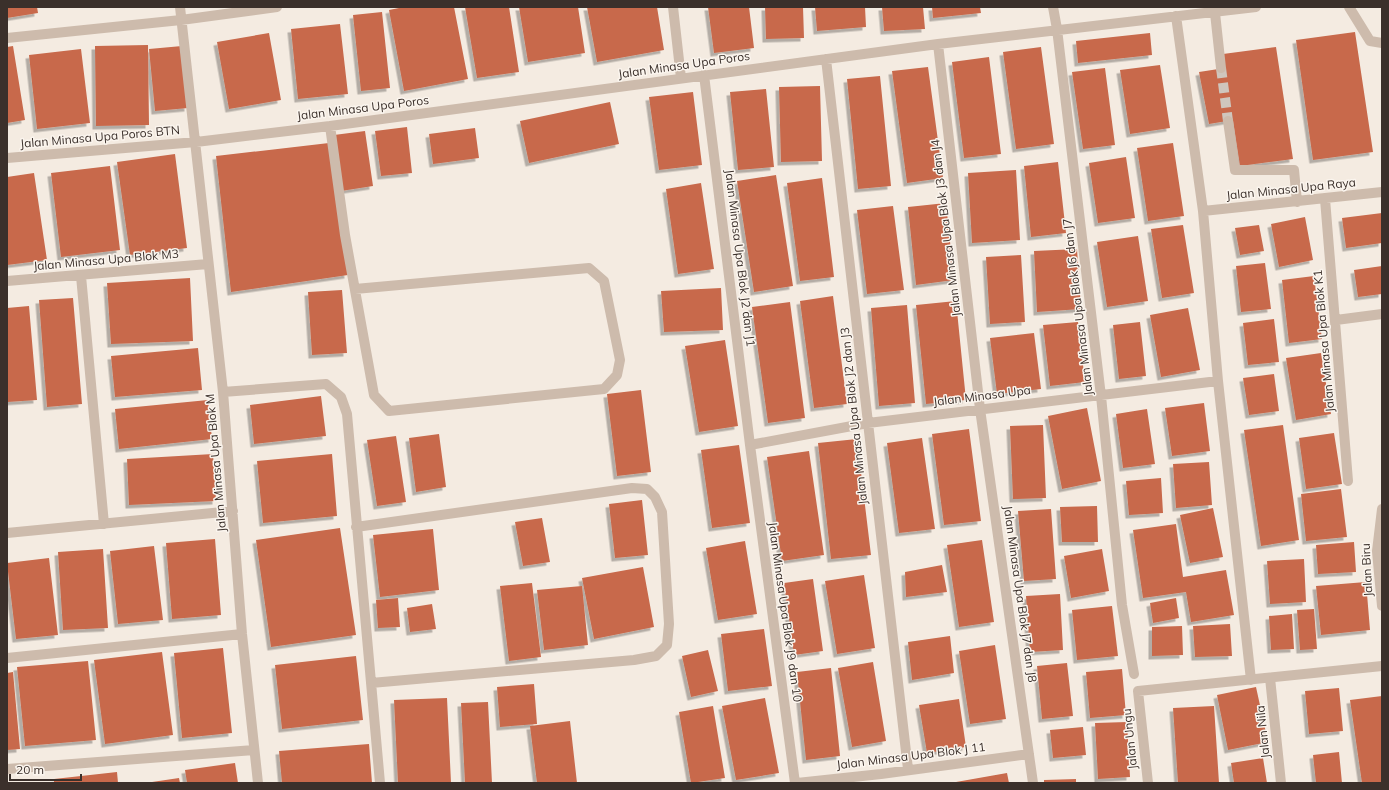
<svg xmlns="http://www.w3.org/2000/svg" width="1389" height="790" viewBox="0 0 1389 790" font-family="Mulish,sans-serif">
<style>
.building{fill:#c8694b;filter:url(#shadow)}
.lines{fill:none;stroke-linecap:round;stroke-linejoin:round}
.minor-tunnel{stroke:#cfc6bd;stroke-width:10;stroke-dasharray:10 5;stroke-linecap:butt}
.minor{stroke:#cdbbac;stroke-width:10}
.labels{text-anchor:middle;stroke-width:3;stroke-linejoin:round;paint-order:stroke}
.street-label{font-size:12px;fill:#3b302b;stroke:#fbf5ee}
</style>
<defs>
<filter id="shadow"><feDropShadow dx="-3.5" dy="3.5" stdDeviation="0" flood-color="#0004"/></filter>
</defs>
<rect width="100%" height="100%" fill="#f4ebe1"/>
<path class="building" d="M 7,7 L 37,7 L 38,13 L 7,18 Z
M 404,7 L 454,7 L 468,79 L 404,91 L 389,10 Z
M 465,7 L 509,7 L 519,72 L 477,78 Z
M 519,7 L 578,7 L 585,53 L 528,62 Z
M 587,7 L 657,7 L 664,50 L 597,62 Z
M 708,7 L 749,7 L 754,48 L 714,53 Z
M 765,7 L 803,7 L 804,38 L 766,39 Z
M 815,7 L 865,7 L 866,27 L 817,31 Z
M 882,7 L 923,7 L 925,29 L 884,31 Z
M 932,7 L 980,7 L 981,13 L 933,18 Z
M 382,12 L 390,88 L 361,91 L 353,15 Z
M 340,24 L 348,94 L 298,99 L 291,29 Z
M 1355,32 L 1373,152 L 1313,160 L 1296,40 Z
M 269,33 L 281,100 L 229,109 L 217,42 Z
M 1150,33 L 1152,55 L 1078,63 L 1076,41 Z
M 148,45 L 149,125 L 96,126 L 95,46 Z
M 13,46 L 25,120 L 7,123 L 7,47 Z
M 182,46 L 188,108 L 155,111 L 149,49 Z
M 1041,47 L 1054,144 L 1016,149 L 1003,52 Z
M 1276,47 L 1293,159 L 1240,166 L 1233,120 L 1209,124 L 1199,72 L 1225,68 L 1223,54 Z
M 81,49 L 90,123 L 37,129 L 29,55 Z
M 989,57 L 1001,154 L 964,158 L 952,62 Z
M 1160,65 L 1170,128 L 1130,134 L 1120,70 Z
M 928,67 L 943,178 L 907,183 L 892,71 Z
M 1105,68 L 1115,145 L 1083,149 L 1072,72 Z
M 880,76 L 891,186 L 858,189 L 847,79 Z
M 820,86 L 822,161 L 781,162 L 779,87 Z
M 766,89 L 774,167 L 738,170 L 730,92 Z
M 693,92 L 702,165 L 659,170 L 649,97 Z
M 610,102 L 619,144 L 529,163 L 520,121 Z
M 407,127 L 412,173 L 381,176 L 375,131 Z
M 475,128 L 479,158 L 433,164 L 429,134 Z
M 365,131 L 373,186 L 341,191 L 334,135 Z
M 329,143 L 348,275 L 231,292 L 216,156 Z
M 1173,143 L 1184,216 L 1148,221 L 1137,148 Z
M 175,154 L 187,248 L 130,255 L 117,162 Z
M 1126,157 L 1135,218 L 1098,223 L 1089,163 Z
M 1058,162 L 1066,233 L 1031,237 L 1024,166 Z
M 110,166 L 120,250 L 61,257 L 51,173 Z
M 1016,170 L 1020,240 L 972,243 L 968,173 Z
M 34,173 L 47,260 L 7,265 L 7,177 Z
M 776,175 L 793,286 L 754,292 L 737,181 Z
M 822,178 L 834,277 L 800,281 L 787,183 Z
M 701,183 L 714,269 L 678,274 L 666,189 Z
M 946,203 L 954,280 L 916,285 L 908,207 Z
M 893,206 L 904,290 L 867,294 L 857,210 Z
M 1382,213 L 1382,243 L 1346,248 L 1342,218 Z
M 1305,217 L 1313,260 L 1279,267 L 1271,224 Z
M 1183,225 L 1194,293 L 1162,298 L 1151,229 Z
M 1259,225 L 1264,251 L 1240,255 L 1235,228 Z
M 1138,236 L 1148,301 L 1107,307 L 1097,242 Z
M 1077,249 L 1081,309 L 1037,312 L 1034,251 Z
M 1021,255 L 1025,322 L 990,324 L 986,257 Z
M 1265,263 L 1271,309 L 1241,312 L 1236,266 Z
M 1382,266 L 1382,294 L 1358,297 L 1354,270 Z
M 1314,276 L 1322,339 L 1289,343 L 1282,280 Z
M 190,278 L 193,341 L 111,344 L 107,283 Z
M 721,288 L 723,330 L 664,332 L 661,291 Z
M 342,290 L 347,353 L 312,355 L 308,292 Z
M 833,296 L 847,404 L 814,408 L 800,301 Z
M 73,298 L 82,404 L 47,407 L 39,300 Z
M 956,301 L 966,400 L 926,404 L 916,305 Z
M 790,302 L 805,418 L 768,423 L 752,307 Z
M 907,305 L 915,403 L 879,406 L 871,308 Z
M 29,306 L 37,400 L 7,402 L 7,308 Z
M 1188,308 L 1200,370 L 1161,377 L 1150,315 Z
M 1274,319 L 1279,362 L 1248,365 L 1243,323 Z
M 1078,322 L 1085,382 L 1050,386 L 1043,325 Z
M 1140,322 L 1146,376 L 1119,379 L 1113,325 Z
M 1034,333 L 1041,389 L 997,394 L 990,338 Z
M 725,340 L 738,426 L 699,432 L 685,346 Z
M 198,348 L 202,390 L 115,397 L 111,356 Z
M 1321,353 L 1331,414 L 1296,420 L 1286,358 Z
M 1274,374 L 1279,411 L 1249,415 L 1243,378 Z
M 641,390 L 651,472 L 617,476 L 607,394 Z
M 321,396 L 326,436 L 254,444 L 250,405 Z
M 208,400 L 212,439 L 119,449 L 115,409 Z
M 1204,403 L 1210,451 L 1172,456 L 1165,408 Z
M 1087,408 L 1101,481 L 1062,489 L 1048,416 Z
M 1147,409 L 1155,464 L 1123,468 L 1116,414 Z
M 1043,425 L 1046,498 L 1013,499 L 1010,426 Z
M 1283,425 L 1299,540 L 1261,546 L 1244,430 Z
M 969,429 L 981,521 L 944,525 L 932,434 Z
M 1334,433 L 1342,484 L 1306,489 L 1299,438 Z
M 439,434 L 446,487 L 416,492 L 409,438 Z
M 396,436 L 406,502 L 377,506 L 367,440 Z
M 922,438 L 935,529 L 899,533 L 887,443 Z
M 857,439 L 871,555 L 831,559 L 818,443 Z
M 739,445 L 750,523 L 712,528 L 701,450 Z
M 809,451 L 824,555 L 782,561 L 767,457 Z
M 213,454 L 216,501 L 129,505 L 127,459 Z
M 332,454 L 337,516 L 263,523 L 257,461 Z
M 1209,462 L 1212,505 L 1176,508 L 1173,464 Z
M 1161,478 L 1163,513 L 1129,515 L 1126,481 Z
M 1341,489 L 1347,537 L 1306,541 L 1301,494 Z
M 642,500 L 648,555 L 615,558 L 609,504 Z
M 1097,506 L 1098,542 L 1062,542 L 1060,507 Z
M 1213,508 L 1223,557 L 1190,563 L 1180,515 Z
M 1051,509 L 1056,579 L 1024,581 L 1018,511 Z
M 542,518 L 550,562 L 523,566 L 515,522 Z
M 1176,524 L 1183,577 L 1226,570 L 1234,615 L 1191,622 L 1186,592 L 1143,598 L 1133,530 Z
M 340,528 L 356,635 L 271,647 L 256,540 Z
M 433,529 L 439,590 L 380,597 L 373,535 Z
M 215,539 L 221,615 L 172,619 L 166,543 Z
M 982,540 L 994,622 L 959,627 L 947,545 Z
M 745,541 L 757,614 L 718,620 L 706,548 Z
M 1354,542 L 1356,572 L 1318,574 L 1316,545 Z
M 154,546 L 163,620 L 118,624 L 110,551 Z
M 103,549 L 108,628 L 63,630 L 58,552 Z
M 1102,549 L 1109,591 L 1071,598 L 1064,556 Z
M 49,558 L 58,635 L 16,639 L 7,563 Z
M 1304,559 L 1306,602 L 1270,604 L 1267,561 Z
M 942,565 L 947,592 L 906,597 L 905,572 Z
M 643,567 L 654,627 L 594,639 L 582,578 Z
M 864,575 L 875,648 L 837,654 L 825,581 Z
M 813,579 L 823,651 L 794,655 L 784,583 Z
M 1366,582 L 1370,630 L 1321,635 L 1316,586 Z
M 532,583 L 541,657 L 509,661 L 500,586 Z
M 582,586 L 588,645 L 544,650 L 537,590 Z
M 1060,594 L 1063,650 L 1030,652 L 1026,596 Z
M 398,598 L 400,627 L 378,628 L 376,600 Z
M 1176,598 L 1179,618 L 1153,623 L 1150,603 Z
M 432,604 L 436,629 L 410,632 L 407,608 Z
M 1112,606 L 1118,656 L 1077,660 L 1072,610 Z
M 1314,609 L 1317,649 L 1300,650 L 1297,610 Z
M 1292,614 L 1294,649 L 1271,650 L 1269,616 Z
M 1230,624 L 1232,656 L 1195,657 L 1193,626 Z
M 1182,626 L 1183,655 L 1152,656 L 1152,627 Z
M 764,629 L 772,686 L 728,691 L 721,634 Z
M 950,636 L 954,673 L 912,680 L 908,642 Z
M 995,645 L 1006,719 L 970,724 L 959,651 Z
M 223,648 L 232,733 L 182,738 L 174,653 Z
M 708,650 L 718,691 L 691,697 L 682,656 Z
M 162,652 L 173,735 L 105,744 L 94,660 Z
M 356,656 L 363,720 L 282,729 L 275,665 Z
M 88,661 L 96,740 L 25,746 L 17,667 Z
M 873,662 L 886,741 L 852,747 L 838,668 Z
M 1067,663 L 1073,716 L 1042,719 L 1037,666 Z
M 831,668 L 840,756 L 806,760 L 797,672 Z
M 1122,669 L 1126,715 L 1090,718 L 1086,672 Z
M 13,672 L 20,749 L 7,750 L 7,673 Z
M 534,684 L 537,724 L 500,727 L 497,687 Z
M 1256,687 L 1268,742 L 1228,750 L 1217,695 Z
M 1339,688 L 1343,731 L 1309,734 L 1305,691 Z
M 1382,696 L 1382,783 L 1362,783 L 1350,700 Z
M 447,698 L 451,783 L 398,783 L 394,700 Z
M 765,698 L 779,773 L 736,780 L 722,706 Z
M 959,699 L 966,747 L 927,753 L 919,705 Z
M 488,702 L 492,783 L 465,783 L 461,703 Z
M 713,706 L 725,778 L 691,783 L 679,712 Z
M 1214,706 L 1219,783 L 1178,783 L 1173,708 Z
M 570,721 L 577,783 L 537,783 L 530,726 Z
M 1127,722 L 1130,777 L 1098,779 L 1095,723 Z
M 1083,727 L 1086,755 L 1053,758 L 1050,730 Z
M 369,744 L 372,783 L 282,783 L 279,751 Z
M 1339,752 L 1342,783 L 1316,783 L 1313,755 Z
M 1263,758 L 1267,783 L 1234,783 L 1231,763 Z
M 235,763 L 238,783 L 187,783 L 185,770 Z
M 117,772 L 118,783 L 54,783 L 54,779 Z
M 1007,773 L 1009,783 L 956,783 L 956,782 Z
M 179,778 L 180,783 L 152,783 L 152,782 Z
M 1076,779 L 1076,783 L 1044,783 L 1044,780 Z"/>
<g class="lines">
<path class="minor-tunnel" d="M 1221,68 L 1228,121"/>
<path class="minor" d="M 180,7 L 223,392 L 242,634 L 258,783
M 673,7 L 681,78
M 1053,7 L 1057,29 L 1101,396 L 1122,605 L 1134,674
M 1349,7 L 1370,41 L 1382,43
M 1215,13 L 1221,68
M 1176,16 L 1203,211 L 1218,381 L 1251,680
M 7,38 L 181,20 L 277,7
M 938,44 L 980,409 L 1033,783
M 826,59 L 908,769
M 704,75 L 750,445 L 795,783
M 1228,121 L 1235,170 L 1294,170 L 1297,202
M 330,126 L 345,235 L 374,395 L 389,411 L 604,389 L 617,375 L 620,360 L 604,281 L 589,268 L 355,289
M 7,158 L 196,142 L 330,126 L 938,44 L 1256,7
M 1325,199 L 1348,481
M 1203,211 L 1382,192
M 81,276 L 104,524
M 7,281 L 208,264
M 1336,320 L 1382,314
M 223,392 L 326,384 L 341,397 L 347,414 L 380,783
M 750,445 L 868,423 L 1218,381
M 1382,509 L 1377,551 L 1382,606
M 356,527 L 632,488 L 647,489 L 655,497 L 662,512 L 669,624 L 667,645 L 656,656 L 634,660 L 371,683
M 7,533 L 233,511
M 7,658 L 242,634
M 1270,678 L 1281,783
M 7,769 L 254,750
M 797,783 L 881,774 L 1029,754
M 1148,783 L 1138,691 L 1382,666"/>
</g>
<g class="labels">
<g class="street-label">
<text transform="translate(684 65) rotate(-8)" y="4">Jalan Minasa Upa Poros</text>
<text transform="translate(363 108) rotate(-7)" y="4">Jalan Minasa Upa Poros</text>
<text transform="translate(100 137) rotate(-5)" y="4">Jalan Minasa Upa Poros BTN</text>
<text transform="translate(1291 189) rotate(-6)" y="4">Jalan Minasa Upa Raya</text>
<text transform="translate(946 228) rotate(-97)" y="4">Jalan Minasa Upa Blok J3 dan J4</text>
<text transform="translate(740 258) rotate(83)" y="4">Jalan Minasa Upa Blok J2 dan J1</text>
<text transform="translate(106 260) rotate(-5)" y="4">Jalan Minasa Upa Blok M3</text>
<text transform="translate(1078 307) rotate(-97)" y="4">Jalan Minasa Upa Blok J6 dan J7</text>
<text transform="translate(1324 341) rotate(-95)" y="4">Jalan Minasa Upa Blok K1</text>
<text transform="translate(982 396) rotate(-7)" y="4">Jalan Minasa Upa</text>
<text transform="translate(854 416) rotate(-96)" y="4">Jalan Minasa Upa Blok J2 dan J3</text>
<text transform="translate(216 463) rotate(-95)" y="4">Jalan Minasa Upa Blok M</text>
<text transform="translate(1367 570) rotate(-93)" y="4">Jalan Biru</text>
<text transform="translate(1020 594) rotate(82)" y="4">Jalan Minasa Upa Blok J7 dan J8</text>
<text transform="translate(785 612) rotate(82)" y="4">Jalan Minasa Upa Blok J9 dan 10</text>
<text transform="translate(1263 732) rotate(-96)" y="4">Jalan Nila</text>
<text transform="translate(1130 739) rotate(-96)" y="4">Jalan Ungu</text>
<text transform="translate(911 756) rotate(-7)" y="4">Jalan Minasa Upa Blok J 11</text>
</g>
</g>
<rect width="1389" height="790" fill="none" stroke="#3b302b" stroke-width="16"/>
<path d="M10 774v6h71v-6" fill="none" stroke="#3b302b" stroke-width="2"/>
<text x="16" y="774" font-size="12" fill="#3b302b" stroke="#fbf5ee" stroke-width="3" paint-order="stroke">20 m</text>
</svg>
